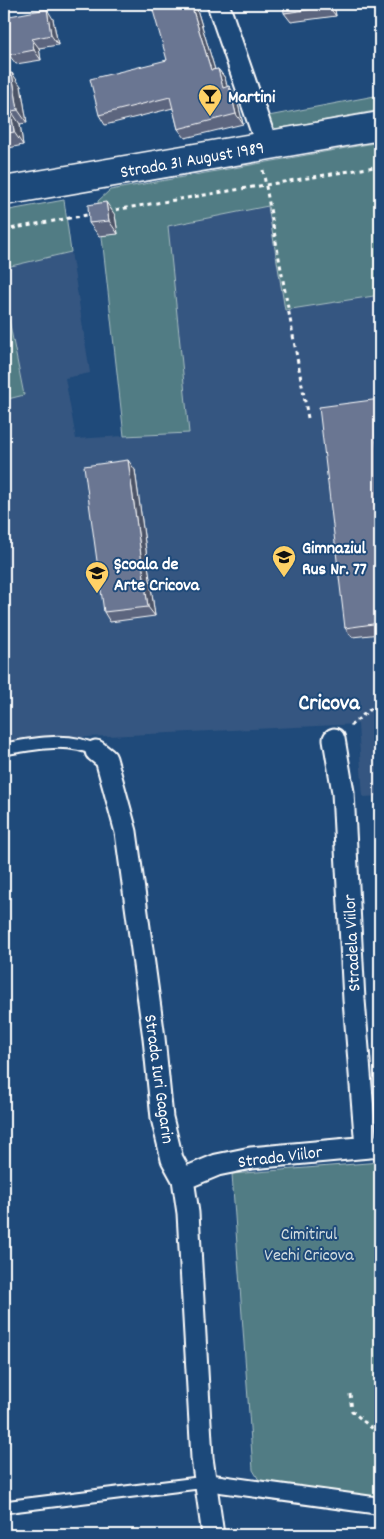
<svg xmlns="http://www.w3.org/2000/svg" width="384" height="1539" viewBox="0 0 384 1539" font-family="Dekko,sans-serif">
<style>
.built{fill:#365781}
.green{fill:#517c84;stroke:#a8bec2}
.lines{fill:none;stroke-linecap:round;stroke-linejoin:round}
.service-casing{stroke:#fff;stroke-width:15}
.pedestrian-casing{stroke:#fff;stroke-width:20}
.minor-casing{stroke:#fff;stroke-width:25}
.tertiary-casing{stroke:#fff;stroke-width:31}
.path{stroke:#fff;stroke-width:3;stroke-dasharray:4 4;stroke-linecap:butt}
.service{stroke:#1f4a7a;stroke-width:11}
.pedestrian{stroke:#1f4a7a;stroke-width:16}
.minor{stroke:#1f4a7a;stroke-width:21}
.tertiary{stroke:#1f4a7a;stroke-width:28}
.wall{fill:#5c657e;stroke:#fff}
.shaded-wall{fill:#4b5366;stroke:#fff}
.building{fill:#6b7692;stroke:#fff}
.labels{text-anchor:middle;stroke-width:4;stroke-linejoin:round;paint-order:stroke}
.poi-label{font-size:18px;font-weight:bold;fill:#fff;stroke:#1f4a7a;text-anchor:start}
.street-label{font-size:18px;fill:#fff;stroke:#1f4a7a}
.park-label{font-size:18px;fill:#d4dee0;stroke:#1f4a7a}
.district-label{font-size:22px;font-weight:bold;fill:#fff;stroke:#1f4a7a}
</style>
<rect width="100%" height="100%" fill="#1f4a7a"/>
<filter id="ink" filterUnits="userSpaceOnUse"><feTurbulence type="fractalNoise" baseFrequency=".02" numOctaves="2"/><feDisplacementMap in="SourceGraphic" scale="10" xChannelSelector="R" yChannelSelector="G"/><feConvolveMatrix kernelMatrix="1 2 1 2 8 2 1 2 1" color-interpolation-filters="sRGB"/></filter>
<g filter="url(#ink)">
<path class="built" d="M 380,188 L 380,796 L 363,797 L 358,724 L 4,741 L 4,400 L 24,395 L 4,295 L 4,271 L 11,266 L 71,252 L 90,373 L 65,378 L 76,439 L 171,433 L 188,433 L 168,226 L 268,206 Z
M 41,1527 L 42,1535 L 4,1535 L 4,1532 Z"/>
<path class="green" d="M 380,95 L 380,110 L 276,129 L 263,117 Z
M 380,142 L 380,295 L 285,310 L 268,206 L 168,226 L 189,433 L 124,436 L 98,201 L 110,190 Z
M 64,200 L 71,252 L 11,266 L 4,271 L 4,211 Z
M 4,295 L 24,395 L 4,400 Z
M 380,1162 L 380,1499 L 259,1480 L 253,1470 L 232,1174 Z"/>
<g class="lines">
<g class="service-casing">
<path id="service" d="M 4,749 C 32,744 71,736 96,751
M 4,1507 L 206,1482"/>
</g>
<g class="pedestrian-casing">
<path id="pedestrian" d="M 206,1482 L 380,1506"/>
</g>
<g class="minor-casing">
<path id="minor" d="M 218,4 L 267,146
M 334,739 L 343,792 L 354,1000 L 366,1147
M 96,751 L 106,759 L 126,832 L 154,1038 L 162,1118 L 172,1159 L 183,1179 L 188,1213 L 202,1458 L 213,1535
M 183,1179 L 217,1165 L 251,1158 L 380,1146"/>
</g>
<g class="tertiary-casing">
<path id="tertiary" d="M 4,191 L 380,126"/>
</g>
<path class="path" d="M 263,170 L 308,418
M 108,211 L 380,166
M 4,230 L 92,214
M 350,726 L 380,701
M 350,1394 L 352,1411 L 369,1426 L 380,1433"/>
<use href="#service" class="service"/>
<use href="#pedestrian" class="pedestrian"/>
<use href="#minor" class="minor"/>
<use href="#tertiary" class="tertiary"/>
</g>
<path class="wall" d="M 334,4 L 336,16 L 291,22 L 284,13 Z
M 380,4 L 380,24 L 375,17 Z
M 196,6 L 215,70 L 218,69 L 225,78 L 227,87 L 229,86 L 236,96 L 243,124 L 185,138 L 178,129 L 173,108 L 105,125 L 99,115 L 167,60 Z
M 53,19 L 58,45 L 39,48 L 41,60 L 16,64 L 9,55 Z
M 4,74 L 21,86 L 27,123 L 20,124 L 23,145 L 4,149 Z
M 115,215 L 118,234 L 99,236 L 89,223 Z
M 380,399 L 380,634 L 352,637 L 345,628 Z
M 135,470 L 155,616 L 110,622 L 104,612 Z"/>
<path class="shaded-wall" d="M 191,4 L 194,4 L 196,6 L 218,80 L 211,70 Z
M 329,4 L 334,4 L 336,16 L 329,7 Z
M 47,9 L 53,19 L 58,45 L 51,35 Z
M 32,39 L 39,48 L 41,60 L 34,50 Z
M 218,69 L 225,78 L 230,97 L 223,88 Z
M 12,73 L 21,86 L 27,123 L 18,110 Z
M 229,86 L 236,96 L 243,124 L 236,114 Z
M 11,111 L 20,124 L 23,145 L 14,132 Z
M 106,202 L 115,215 L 118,234 L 109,221 Z
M 376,435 L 380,441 L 380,469 Z
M 128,460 L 135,470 L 155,616 L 148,607 Z"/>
<path class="building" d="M 164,4 L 191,4 L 211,70 L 218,69 L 223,88 L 229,86 L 236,114 L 178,129 L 170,97 L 99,115 L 90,79 L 167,60 L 152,7 Z
M 283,4 L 329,4 L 329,7 L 284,13 Z
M 373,4 L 380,4 L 380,16 L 375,17 Z
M 47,9 L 51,35 L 32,39 L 34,50 L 9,55 L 4,25 L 4,17 Z
M 12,73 L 18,110 L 11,111 L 14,132 L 4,134 L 4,74 Z
M 106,202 L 109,221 L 89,223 L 88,205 Z
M 380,399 L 380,435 L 376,435 L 380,469 L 380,623 L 345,628 L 319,407 Z
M 128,460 L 148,607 L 104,612 L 84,466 Z"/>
</g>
<defs>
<g id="bar-pin" transform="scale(1.25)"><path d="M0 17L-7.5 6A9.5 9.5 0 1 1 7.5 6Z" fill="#ffd166" stroke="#1f4a7a"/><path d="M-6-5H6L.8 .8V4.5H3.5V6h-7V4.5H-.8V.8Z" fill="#111"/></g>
<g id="school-pin" transform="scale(1.25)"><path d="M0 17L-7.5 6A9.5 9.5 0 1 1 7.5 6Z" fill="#ffd166" stroke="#1f4a7a"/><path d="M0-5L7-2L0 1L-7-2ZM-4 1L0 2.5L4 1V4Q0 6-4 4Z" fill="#111"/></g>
</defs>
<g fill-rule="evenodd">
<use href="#bar-pin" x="210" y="96"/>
<use href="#school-pin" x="284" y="557"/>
<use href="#school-pin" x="97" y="573"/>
</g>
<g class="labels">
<g class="poi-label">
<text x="228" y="102">Martini</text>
<text x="302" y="553">Gimnaziul<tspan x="302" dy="21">Rus Nr. 77</tspan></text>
<text x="114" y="569">Școala de<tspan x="114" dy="21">Arte Cricova</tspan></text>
</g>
<g class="street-label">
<text transform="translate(192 159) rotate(-10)" y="6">Strada 31 August 1989</text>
<text transform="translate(351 943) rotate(-93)" y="6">Stradela Viilor</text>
<text transform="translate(160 1079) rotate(82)" y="6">Strada Iuri Gagarin</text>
<text transform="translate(280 1156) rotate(-7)" y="6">Strada Viilor</text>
</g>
<g class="park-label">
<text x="309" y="1239">Cimitirul<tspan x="309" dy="21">Vechi Cricova</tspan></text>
</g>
<g class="district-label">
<text x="329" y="709">Cricova</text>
</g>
</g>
<rect width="384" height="1539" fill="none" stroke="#1f4a7a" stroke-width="20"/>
<rect x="10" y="10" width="364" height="1519" fill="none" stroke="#fff" stroke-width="2" filter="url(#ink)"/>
</svg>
